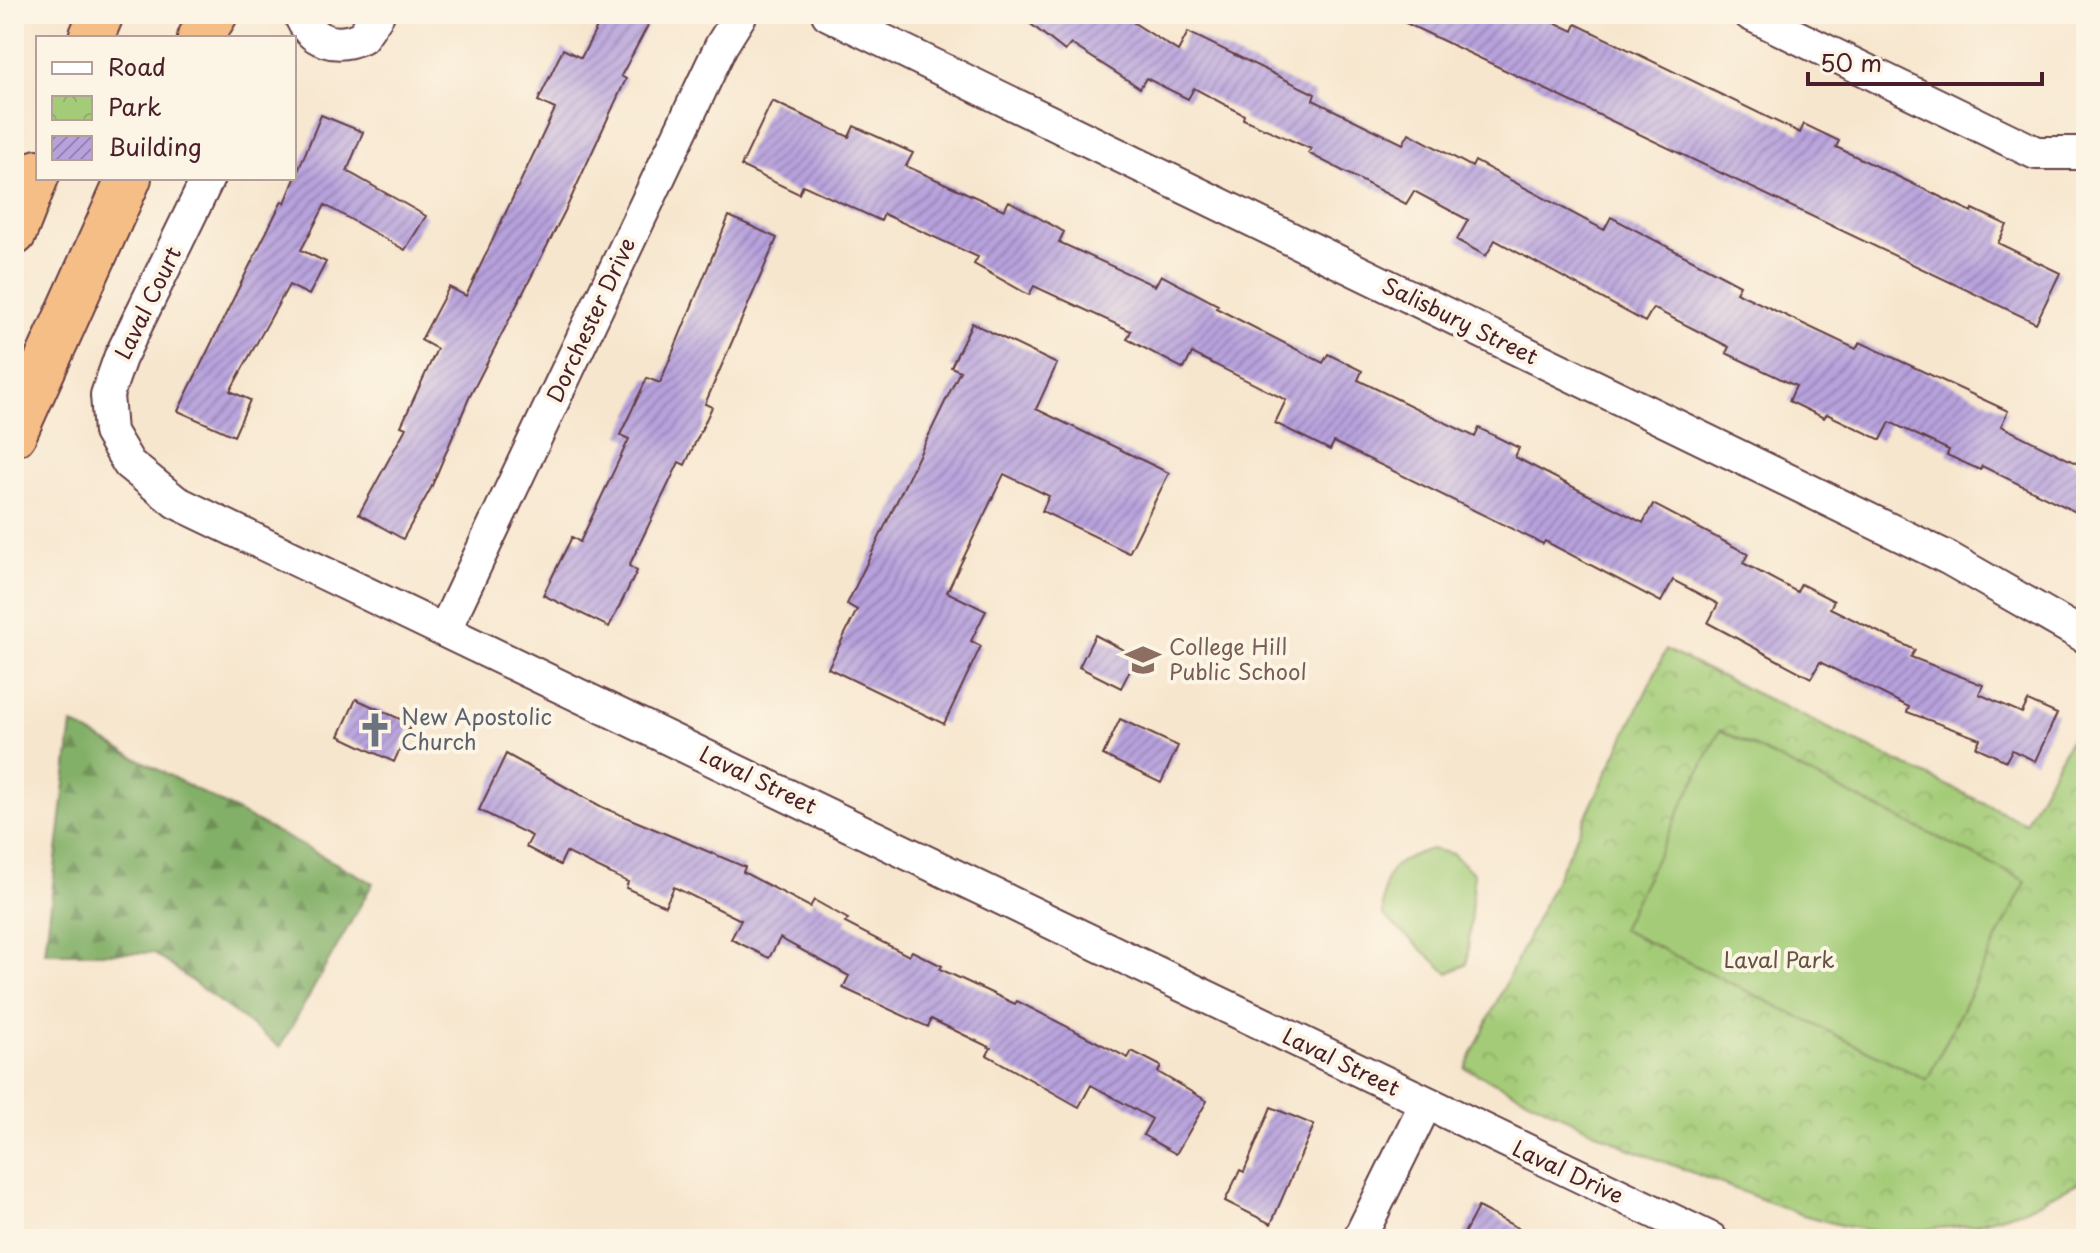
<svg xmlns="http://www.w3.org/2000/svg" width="2100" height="1253" viewBox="0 0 2100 1253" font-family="'Playpen Sans',sans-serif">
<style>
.forest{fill:url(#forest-firs);stroke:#66684a;stroke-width:2}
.park{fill:url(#park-crowns);stroke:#777652;stroke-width:2}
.pitch{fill:#a4cc78;stroke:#777652;stroke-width:2}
.building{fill:url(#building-hatch)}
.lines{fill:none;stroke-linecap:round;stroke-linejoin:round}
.minor-casing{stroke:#643d43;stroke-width:36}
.motorway-casing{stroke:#643d43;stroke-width:48}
.minor{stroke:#fff;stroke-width:32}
.motorway{stroke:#f6be87;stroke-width:44}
.labels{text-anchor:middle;stroke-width:8;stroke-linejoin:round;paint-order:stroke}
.street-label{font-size:22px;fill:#4a1f2b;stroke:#fcf5e5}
.education-label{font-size:22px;fill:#785e54;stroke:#fcf5e5;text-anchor:start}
.worship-label{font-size:22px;fill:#5b616d;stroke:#fcf5e5;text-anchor:start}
.park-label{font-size:22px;fill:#655342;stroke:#fcf5e5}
</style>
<defs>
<pattern id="forest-firs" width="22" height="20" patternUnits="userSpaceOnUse" patternTransform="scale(2)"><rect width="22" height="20" fill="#83b068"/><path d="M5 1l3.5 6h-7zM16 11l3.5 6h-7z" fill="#6d8f56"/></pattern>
<pattern id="park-crowns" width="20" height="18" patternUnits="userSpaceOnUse" patternTransform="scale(2)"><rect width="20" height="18" fill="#a4cc78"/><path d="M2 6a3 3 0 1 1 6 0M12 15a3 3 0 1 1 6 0" fill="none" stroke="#8faf68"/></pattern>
<pattern id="building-hatch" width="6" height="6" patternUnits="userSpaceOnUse" patternTransform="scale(2)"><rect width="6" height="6" fill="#b7a2dd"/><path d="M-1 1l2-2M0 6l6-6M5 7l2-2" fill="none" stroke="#9783b3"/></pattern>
</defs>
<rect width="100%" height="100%" fill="#fcf5e5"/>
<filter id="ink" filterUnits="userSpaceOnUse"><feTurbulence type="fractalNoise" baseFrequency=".0125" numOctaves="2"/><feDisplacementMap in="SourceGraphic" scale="16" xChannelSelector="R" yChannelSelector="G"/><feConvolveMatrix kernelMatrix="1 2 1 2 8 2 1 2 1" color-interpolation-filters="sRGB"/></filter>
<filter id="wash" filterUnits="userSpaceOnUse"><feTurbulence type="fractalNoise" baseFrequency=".006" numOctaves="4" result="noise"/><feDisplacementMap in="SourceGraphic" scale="32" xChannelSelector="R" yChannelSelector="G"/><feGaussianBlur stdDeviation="1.8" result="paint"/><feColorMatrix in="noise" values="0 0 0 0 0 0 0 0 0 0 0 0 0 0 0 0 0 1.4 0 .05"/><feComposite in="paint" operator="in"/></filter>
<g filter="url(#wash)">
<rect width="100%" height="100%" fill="#f7e6ce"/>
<path class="forest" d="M 72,724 L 373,883 L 280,1047 L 154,953 L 45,953 Z"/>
<path class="park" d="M 1666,650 L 2025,823 L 2086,710 L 2086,1179 L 2023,1210 L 1972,1225 L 1887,1233 L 1844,1226 L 1803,1215 L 1628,1148 L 1465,1068 Z"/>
<path class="pitch" d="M 1720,730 L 2026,881 L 1927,1080 L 1621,929 Z
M 1431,849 L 1453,854 L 1474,874 L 1467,964 L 1448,973 L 1383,915 C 1382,871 1390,862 1431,849 Z"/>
<g id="blocks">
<path class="building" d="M 604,14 L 654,14 L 621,76 L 626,79 L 565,211 L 469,398 L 431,488 L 403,539 L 359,514 L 406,428 L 401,426 L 437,349 L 421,340 L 449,287 L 466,296 L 555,109 L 538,101 L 563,49 L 581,58 Z
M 1018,14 L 1120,14 L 1178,51 L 1188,32 L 1315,94 L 1313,100 L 1403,144 L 1409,133 L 1472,167 L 1475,161 L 1604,230 L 1611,217 L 1740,285 L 1736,292 L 1856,349 L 1860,342 L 2008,411 L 2001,426 L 2086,468 L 2086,517 L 1982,466 L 1980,470 L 1947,455 L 1949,450 L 1890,422 L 1881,440 L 1827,414 L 1824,418 L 1789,401 L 1796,386 L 1726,353 L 1729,347 L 1653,308 L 1645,322 L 1495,240 L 1486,256 L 1457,240 L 1468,220 L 1414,191 L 1406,204 L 1308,153 L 1311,149 L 1243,119 L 1244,115 L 1194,88 L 1188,99 L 1146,78 L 1140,88 L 1071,44 L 1065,51 Z
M 1387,14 L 1537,14 L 1573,31 L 1576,24 L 1800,133 L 1804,124 L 1839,141 L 1836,147 L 1972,212 L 1973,209 L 2007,225 L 1998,243 L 2060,273 L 2036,323 Z
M 772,101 L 849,137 L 854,126 L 913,153 L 906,166 L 1004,210 L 1009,201 L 1064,232 L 1059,242 L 1155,286 L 1161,275 L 1218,305 L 1216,308 L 1323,363 L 1328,354 L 1362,371 L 1358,380 L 1475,437 L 1479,428 L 1519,448 L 1515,457 L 1643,523 L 1653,504 L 1748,554 L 1743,563 L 1797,592 L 1801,584 L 1834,601 L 1830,608 L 1915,650 L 1911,657 L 1983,685 L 1979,694 L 2022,713 L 2028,701 L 2057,714 L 2035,761 L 2012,750 L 2006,761 L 1976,747 L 1980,739 L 1907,712 L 1909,707 L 1820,662 L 1811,678 L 1708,623 L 1718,604 L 1673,580 L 1661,602 L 1545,541 L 1543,544 L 1334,442 L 1330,450 L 1275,423 L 1286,400 L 1192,353 L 1184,369 L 1127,339 L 1131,331 L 1034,286 L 1029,295 L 974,264 L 978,257 L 884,214 L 881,221 L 803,185 L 799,194 L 741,166 Z
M 321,115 L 363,132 L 347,171 L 426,216 L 405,250 L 325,205 L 301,250 L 326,262 L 309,295 L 289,285 L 230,391 L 250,400 L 234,436 L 178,411 L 250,265 L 282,201 L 285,203 Z
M 729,216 L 777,238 L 705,404 L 712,407 L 685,465 L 679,462 L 629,566 L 637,571 L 609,627 L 543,595 L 572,537 L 580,542 L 629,439 L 620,435 L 647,378 L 660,383 Z
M 972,323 L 1057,364 L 1036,409 L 1169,473 L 1129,553 L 1042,511 L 1049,496 L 1004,474 L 947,592 L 986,611 L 971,641 L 981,646 L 944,724 L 828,668 L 857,610 L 847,604 L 960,371 L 951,367 Z
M 1095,635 L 1137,657 L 1121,688 L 1079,667 Z
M 356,699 L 411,724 L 394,762 L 339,736 Z
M 1120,719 L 1178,746 L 1161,783 L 1103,755 Z
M 506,754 L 602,807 L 745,867 L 743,872 L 810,907 L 814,900 L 848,919 L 845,923 L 909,956 L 912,951 L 942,966 L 940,969 L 1015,1004 L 1017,1001 L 1128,1058 L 1132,1051 L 1161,1066 L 1158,1072 L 1207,1101 L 1176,1154 L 1143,1135 L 1152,1119 L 1091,1085 L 1079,1107 L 987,1055 L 991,1048 L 931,1019 L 928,1027 L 843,988 L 849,976 L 780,938 L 769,958 L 731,939 L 741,920 L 674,887 L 665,906 L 626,888 L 628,882 L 566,852 L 560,865 L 526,847 L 532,836 L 479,810 Z
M 1271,1107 L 1314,1125 L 1271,1224 L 1225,1201 L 1240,1170 L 1244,1172 Z
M 1478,1207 L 1539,1239 L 1461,1239 Z"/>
</g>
</g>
<g filter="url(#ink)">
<use href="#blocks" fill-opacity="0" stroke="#643d43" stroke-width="2"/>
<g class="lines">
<g class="minor-casing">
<path id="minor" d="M 300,14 C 310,42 336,49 362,37 L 378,14
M 828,14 L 1948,558 L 2086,637
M 1750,14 L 2036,153 L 2086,153
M 208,178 L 120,358 L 107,395 L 110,432 L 129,464 L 176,502 L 1711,1239
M 445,629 L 721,46 L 741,14
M 1359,1239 L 1426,1103"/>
</g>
<g class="motorway-casing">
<path id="motorway" d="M 91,38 L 101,14
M 200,38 L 215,14
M 14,233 L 38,172
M 14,434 L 129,178"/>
</g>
<use href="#minor" class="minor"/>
<use href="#motorway" class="motorway"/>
</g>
</g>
<defs>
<g id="school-bare" transform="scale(2.76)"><path d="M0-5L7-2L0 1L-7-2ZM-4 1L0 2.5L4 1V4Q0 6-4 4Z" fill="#8d6e63" stroke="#fcf5e5" stroke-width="2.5" paint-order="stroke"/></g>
<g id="church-bare" transform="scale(2.76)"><path d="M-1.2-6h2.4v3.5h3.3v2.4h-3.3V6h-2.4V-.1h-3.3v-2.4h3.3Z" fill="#6b7280" stroke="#fcf5e5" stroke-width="2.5" paint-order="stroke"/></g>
</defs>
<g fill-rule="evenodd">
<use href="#school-bare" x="1143" y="660"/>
<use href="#church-bare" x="375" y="730"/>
</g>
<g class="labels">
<g class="street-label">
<text transform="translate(148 303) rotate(-64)" y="8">Laval Court</text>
<text transform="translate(591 320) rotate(-65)" y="8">Dorchester Drive</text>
<text transform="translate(1460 321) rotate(26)" y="8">Salisbury Street</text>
<text transform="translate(758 780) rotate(26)" y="8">Laval Street</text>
<text transform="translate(1341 1062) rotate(26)" y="8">Laval Street</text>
<text transform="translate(1568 1172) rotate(25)" y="8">Laval Drive</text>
</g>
<g class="education-label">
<text x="1169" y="655">College Hill<tspan x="1169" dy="25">Public School</tspan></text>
</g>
<g class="worship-label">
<text x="401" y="725">New Apostolic<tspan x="401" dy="25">Church</tspan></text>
</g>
<g class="park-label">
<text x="1779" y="968">Laval Park</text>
</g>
</g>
<rect width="2100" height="1253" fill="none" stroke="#fcf5e5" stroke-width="48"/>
<rect x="36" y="36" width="260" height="144" fill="#fcf5e5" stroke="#b59f9b" stroke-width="2"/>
<rect x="52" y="62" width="40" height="12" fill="#ffffff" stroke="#b59f9b" stroke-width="2"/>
<text x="108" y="76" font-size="24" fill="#4a1f2b">Road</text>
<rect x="52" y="96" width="40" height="24" fill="url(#park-crowns)" stroke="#b59f9b" stroke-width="2"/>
<text x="108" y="116" font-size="24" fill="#4a1f2b">Park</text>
<rect x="52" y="136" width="40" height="24" fill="url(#building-hatch)" stroke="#b59f9b" stroke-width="2"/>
<text x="108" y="156" font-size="24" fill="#4a1f2b">Building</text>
<path d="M1808 72v12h234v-12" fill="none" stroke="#4a1f2b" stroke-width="4"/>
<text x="1820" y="72" font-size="24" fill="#4a1f2b" stroke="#fcf5e5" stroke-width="6" paint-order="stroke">50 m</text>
</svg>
